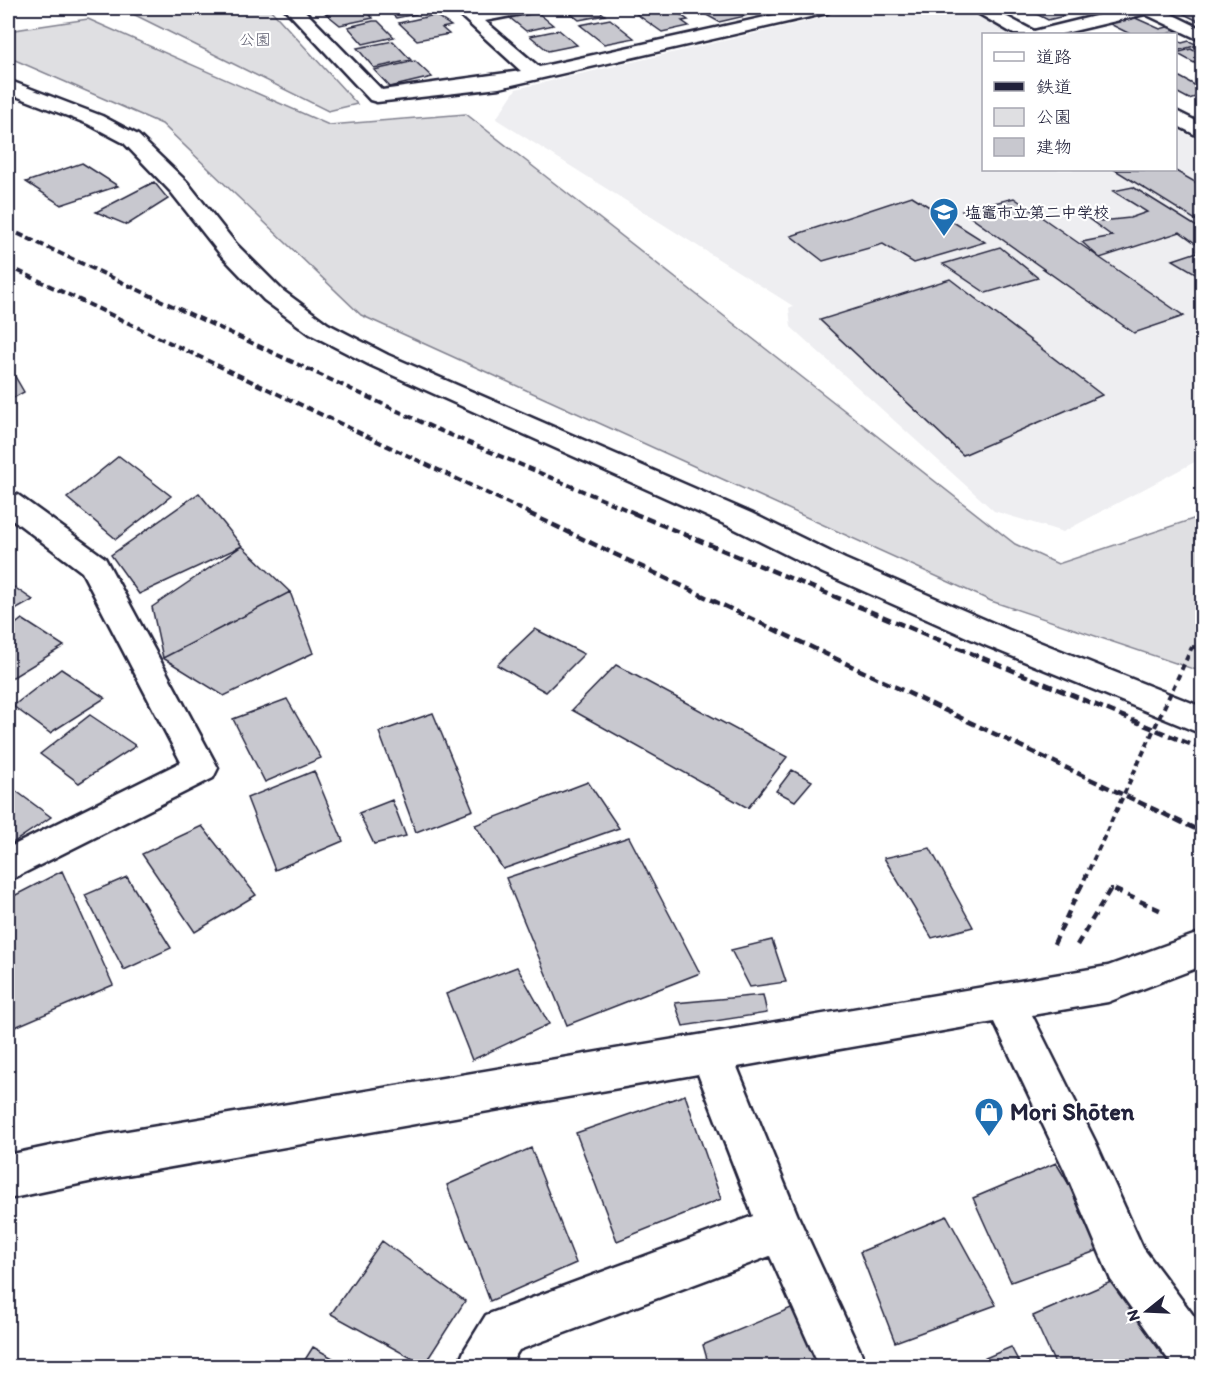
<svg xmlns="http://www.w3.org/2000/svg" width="1210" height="1374" viewBox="0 0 1210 1374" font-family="Itim,'Klee One',sans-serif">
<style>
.built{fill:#eeeef1}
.green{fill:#dfdfe2;stroke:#80808e;stroke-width:1.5}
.building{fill:#c8c8cf;stroke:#22223b;stroke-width:1.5}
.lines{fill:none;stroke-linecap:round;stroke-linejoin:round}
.minor-casing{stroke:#22223b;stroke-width:5}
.path-far1{stroke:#22223b;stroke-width:4;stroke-dasharray:6 4.5;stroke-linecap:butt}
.path{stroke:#22223b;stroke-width:4.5;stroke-dasharray:8 6;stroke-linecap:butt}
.minor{fill:#fff;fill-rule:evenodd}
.rail-far1{stroke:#22223b;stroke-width:4;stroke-dasharray:7 4;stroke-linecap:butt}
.rail{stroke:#22223b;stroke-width:4.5;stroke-dasharray:9 4.5;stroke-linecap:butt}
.path-bridge-far1{stroke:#22223b;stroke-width:4;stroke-dasharray:6 4.5;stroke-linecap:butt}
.path-bridge{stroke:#22223b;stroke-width:4.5;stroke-dasharray:8 6;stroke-linecap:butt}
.labels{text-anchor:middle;stroke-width:4.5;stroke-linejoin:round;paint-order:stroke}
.far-park-label{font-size:16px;fill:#5b5b6d;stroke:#fff}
.far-poi-label{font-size:16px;font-weight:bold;fill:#22223b;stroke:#fff;text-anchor:start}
.near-poi-label{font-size:24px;font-weight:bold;fill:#22223b;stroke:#fff;text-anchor:start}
</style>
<rect width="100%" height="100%" fill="#fff"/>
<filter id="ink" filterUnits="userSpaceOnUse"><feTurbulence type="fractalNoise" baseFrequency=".0167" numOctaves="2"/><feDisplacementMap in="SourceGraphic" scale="12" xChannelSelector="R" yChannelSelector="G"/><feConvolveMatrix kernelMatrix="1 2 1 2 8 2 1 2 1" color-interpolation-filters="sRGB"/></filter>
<g filter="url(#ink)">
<path class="built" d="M 865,8 L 963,8 L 1011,34 L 984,34 L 984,170 L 1176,170 L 1176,128 L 1202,143 L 1202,458 L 1063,532 L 994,511 L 791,327 L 789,308 L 793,306 L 496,119 L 516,89 Z"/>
<path class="green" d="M 121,8 L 269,8 L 357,104 L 328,111 Z
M 88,19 L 329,125 L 466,114 L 1015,544 L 1058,564 L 1202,516 L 1202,672 L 991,601 L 361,315 L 162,124 L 8,57 L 8,31 Z"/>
<path class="building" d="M 336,8 L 363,8 L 373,18 L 340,25 L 324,12 L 338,9 Z
M 386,8 L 413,8 L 416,14 L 396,18 Z
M 532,8 L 553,25 L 526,31 L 505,14 Z
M 564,8 L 595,8 L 605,15 L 579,20 Z
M 659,8 L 678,13 L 688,20 L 682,21 L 689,26 L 662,32 L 635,13 Z
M 694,8 L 737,8 L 741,10 L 737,11 L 745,16 L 719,22 Z
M 1025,8 L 1047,8 L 1064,16 L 1048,20 Z
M 1172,8 L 1202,8 L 1202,23 Z
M 435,15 L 451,26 L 442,28 L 449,34 L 417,40 L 399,23 Z
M 1131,16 L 1160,29 L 1171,26 L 1180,31 L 1166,34 L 1130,34 L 1106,22 Z
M 610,19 L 634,38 L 604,44 L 580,25 Z
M 373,21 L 378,21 L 394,37 L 363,44 L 348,27 Z
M 559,30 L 577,45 L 548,51 L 530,36 Z
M 1176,39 L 1182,43 L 1189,41 L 1198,45 L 1176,51 Z
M 393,41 L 411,60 L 374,68 L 357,48 Z
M 1191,49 L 1202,55 L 1202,62 L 1196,64 L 1176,53 Z
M 415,61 L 432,77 L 390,87 L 374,70 Z
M 1178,76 L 1202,89 L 1202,95 L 1189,99 L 1176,92 L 1176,77 Z
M 82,163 L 118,186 L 61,205 L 26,182 Z
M 1115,170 L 1174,170 L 1202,186 L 1202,224 Z
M 154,182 L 168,199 L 127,225 L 96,212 Z
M 1133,187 L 1202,230 L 1202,248 L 1180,232 L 1100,258 L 1082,242 L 1112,236 L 1078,211 L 1087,209 L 1101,221 L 1130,218 L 1147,212 L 1113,191 Z
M 912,196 L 985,242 L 914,263 L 883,244 L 823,261 L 791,236 Z
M 1014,198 L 1100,258 L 1184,316 L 1134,333 L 962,211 Z
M 1000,247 L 1038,278 L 986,293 L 943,264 Z
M 1200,251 L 1202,252 L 1202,277 L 1173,260 Z
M 950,279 L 1102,395 L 963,455 L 820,320 Z
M 9,366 L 24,392 L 8,401 L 8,366 Z
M 119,456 L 171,496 L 116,539 L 67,498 Z
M 199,493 L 242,546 L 139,594 L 111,555 Z
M 242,546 L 290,592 L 163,658 L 152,607 Z
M 8,583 L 33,600 L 8,614 Z
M 290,592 L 313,653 L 224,696 L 163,658 Z
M 22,619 L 64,646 L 10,679 L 8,677 L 8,630 Z
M 535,629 L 584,654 L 546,692 L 497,665 Z
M 616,665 L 787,757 L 748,808 L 572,710 Z
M 61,669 L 105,698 L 50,733 L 13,706 Z
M 287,699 L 321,758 L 265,782 L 233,719 Z
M 433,713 L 473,810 L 416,832 L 379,732 Z
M 90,715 L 136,746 L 79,783 L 40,754 Z
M 792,770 L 812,781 L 795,801 L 776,791 Z
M 314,771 L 343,841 L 275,870 L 247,798 Z
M 588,782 L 619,828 L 503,869 L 475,825 Z
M 8,785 L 51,817 L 8,846 Z
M 392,800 L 406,836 L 374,844 L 359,813 Z
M 202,826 L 256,895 L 195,932 L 142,854 Z
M 629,837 L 700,973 L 567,1025 L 506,878 Z
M 930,848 L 973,927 L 932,938 L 884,858 Z
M 62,871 L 113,985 L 8,1030 L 8,899 Z
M 127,877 L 171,948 L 124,970 L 85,895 Z
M 772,940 L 786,982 L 750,987 L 731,950 Z
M 517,967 L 549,1024 L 472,1060 L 446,994 Z
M 763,995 L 767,1013 L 683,1026 L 675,1003 Z
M 685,1095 L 721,1199 L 617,1241 L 576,1133 Z
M 531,1148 L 576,1263 L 490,1301 L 447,1185 Z
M 1056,1163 L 1107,1247 L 1011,1282 L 973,1198 Z
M 947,1216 L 996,1305 L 895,1342 L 860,1252 Z
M 382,1241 L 465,1301 L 424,1365 L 331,1314 Z
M 1120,1278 L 1174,1366 L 1056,1366 L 1033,1316 Z
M 796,1306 L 824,1366 L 709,1366 L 703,1345 Z
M 313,1347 L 347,1366 L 301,1366 Z
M 1011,1347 L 1021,1366 L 967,1366 Z"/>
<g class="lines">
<g class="minor-casing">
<path id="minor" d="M 284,8 L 302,8 L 382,90 L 521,71 L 452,8 L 470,8 L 475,12 L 500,8 L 534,8 L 532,12 L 485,21 L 539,67 L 806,8 L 836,8 L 827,13 L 499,88 L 377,102 L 370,100 Z
M 969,8 L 990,8 L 1034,31 L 1128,8 L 1159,8 L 1202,29 L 1202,41 L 1145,14 L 1061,34 L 1014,34 Z
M 8,80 L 102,116 L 138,135 L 187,182 L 236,244 L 282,290 L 328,324 L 388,355 L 751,513 L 845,559 L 1009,630 L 1202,707 L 1202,734 L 987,646 L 823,573 L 731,527 L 370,365 L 310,334 L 264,300 L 220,254 L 171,192 L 124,143 L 88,124 L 8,93 Z
M 1176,111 L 1202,124 L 1202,138 L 1176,125 Z
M 8,493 L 18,495 L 105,558 L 218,768 L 213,778 L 8,881 L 8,848 L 181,762 L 82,572 L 8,516 Z
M 1202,932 L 1202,966 L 1108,1002 L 1032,1015 L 1095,1141 L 1143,1248 L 1202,1327 L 1202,1366 L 1173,1366 L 1111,1280 L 1065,1171 L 994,1022 L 737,1067 L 797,1214 L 867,1366 L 819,1366 L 770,1256 L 519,1350 L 509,1366 L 458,1366 L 465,1349 L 486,1315 L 753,1216 L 698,1074 L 98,1180 L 8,1199 L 8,1155 L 98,1136 L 1108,966 Z"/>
</g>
<path class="path-far1" d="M 1192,647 L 1202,648
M 1110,889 L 1113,889"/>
<path class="path" d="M 1077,945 L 1111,888 L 1164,912"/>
<use href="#minor" class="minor"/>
<path class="rail-far1" d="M 8,229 L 434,428 L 637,514
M 8,266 L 531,514"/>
<path class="rail" d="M 528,513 L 1202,832
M 633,513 L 1202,749"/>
<path class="path-bridge-far1" d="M 1080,889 L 1192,647"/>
<path class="path-bridge" d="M 1054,944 L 1080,888"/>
</g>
</g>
<defs>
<g id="school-pin" transform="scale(1.5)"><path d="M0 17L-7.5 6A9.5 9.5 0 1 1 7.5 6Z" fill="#1f6fb2" stroke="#fff"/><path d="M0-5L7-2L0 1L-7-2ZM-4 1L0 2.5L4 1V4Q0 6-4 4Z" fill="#fff"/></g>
<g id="shop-pin" transform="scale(1.5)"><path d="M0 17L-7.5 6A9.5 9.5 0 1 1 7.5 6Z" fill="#1f6fb2" stroke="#fff"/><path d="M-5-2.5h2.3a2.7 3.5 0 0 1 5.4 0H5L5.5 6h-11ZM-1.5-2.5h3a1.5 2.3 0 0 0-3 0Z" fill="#fff"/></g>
</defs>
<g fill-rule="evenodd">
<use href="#school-pin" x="944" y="212"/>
<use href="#shop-pin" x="989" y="1112"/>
</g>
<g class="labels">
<g class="far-park-label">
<text x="255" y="45">公園</text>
</g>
<g class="far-poi-label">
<text x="965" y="218">塩竈市立第二中学校</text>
</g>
<g class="near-poi-label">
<text x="1010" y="1120">Mori Shōten</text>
</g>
</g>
<rect width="1210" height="1374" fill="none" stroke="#fff" stroke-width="30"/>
<rect x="15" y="15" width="1180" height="1344" fill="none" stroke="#22223b" stroke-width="2" filter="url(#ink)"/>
<rect x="982" y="33" width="195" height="138" fill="#ffffff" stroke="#a7a7b1" stroke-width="1.5"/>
<rect x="994" y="52" width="30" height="9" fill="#ffffff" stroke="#a7a7b1" stroke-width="1.5"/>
<text x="1036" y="63" font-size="18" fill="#22223b">道路</text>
<rect x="994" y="82" width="30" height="9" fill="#22223b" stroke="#a7a7b1" stroke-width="1.5"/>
<text x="1036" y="93" font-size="18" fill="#22223b">鉄道</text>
<rect x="994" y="108" width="30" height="18" fill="#dfdfe2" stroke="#a7a7b1" stroke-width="1.5"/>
<text x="1036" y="123" font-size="18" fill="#22223b">公園</text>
<rect x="994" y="138" width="30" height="18" fill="#c8c8cf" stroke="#a7a7b1" stroke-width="1.5"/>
<text x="1036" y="153" font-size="18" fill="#22223b">建物</text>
<g transform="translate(1147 1311) rotate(252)" stroke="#ffffff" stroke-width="4.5" paint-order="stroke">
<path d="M0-4.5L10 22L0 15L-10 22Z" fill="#22223b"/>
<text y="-9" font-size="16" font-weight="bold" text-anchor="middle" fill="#22223b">N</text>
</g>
</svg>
